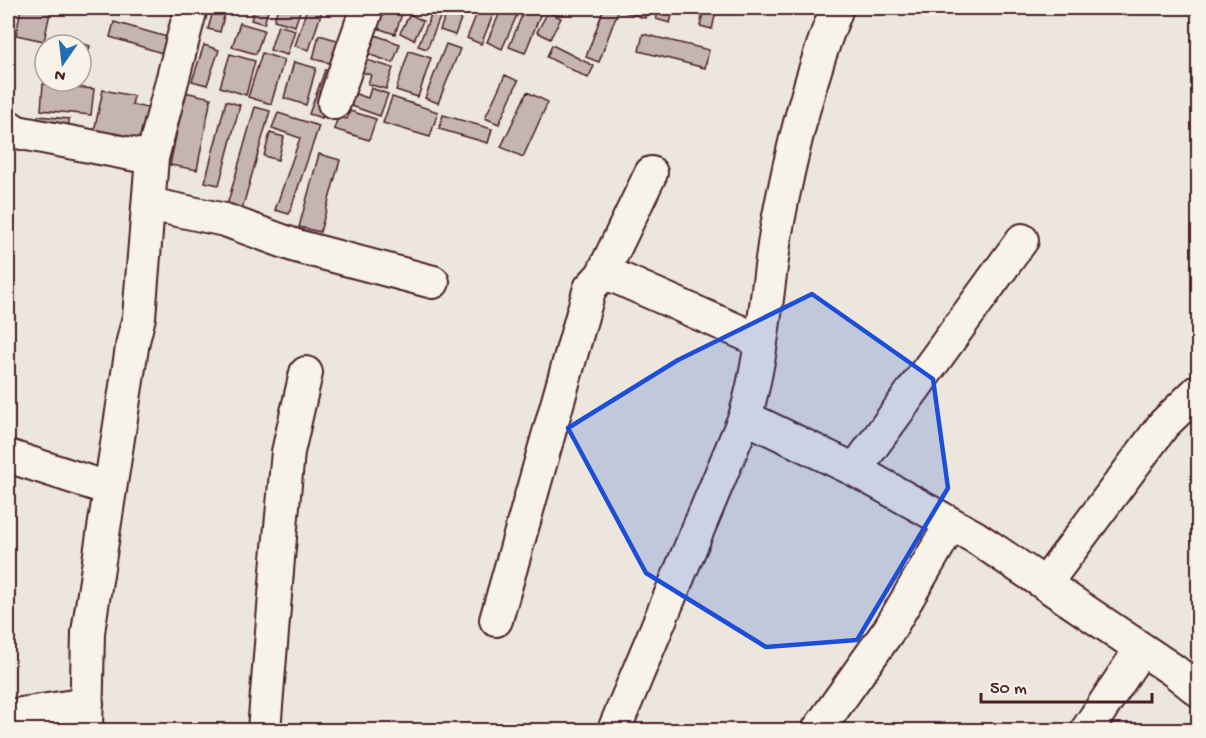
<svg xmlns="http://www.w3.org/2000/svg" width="1206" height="738" viewBox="0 0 1206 738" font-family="'Gochi Hand',sans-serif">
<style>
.building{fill:#c4b5b0;stroke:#4a1f2b;stroke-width:1.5}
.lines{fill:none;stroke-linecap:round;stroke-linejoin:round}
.minor-casing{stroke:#4a1f2b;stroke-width:36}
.minor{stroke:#f7f3e8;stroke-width:32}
.marked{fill:#1d4ed8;fill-opacity:0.2;stroke:#1d4ed8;stroke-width:4.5;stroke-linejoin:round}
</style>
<rect width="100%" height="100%" fill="#ece6dd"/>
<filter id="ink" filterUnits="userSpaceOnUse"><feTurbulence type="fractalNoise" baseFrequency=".0167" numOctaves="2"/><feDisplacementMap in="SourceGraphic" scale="12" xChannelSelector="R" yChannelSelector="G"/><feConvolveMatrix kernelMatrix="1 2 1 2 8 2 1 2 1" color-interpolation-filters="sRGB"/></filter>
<g filter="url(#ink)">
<path class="building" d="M 21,8 L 51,8 L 44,41 L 16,35 Z
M 214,8 L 226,8 L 220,32 L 208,29 Z
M 255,8 L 269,8 L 264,24 L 251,20 Z
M 278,8 L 301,8 L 295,26 L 274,20 Z
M 307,8 L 323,8 L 309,50 L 295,46 Z
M 377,8 L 404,8 L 395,34 L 371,26 Z
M 434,8 L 444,8 L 427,49 L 418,46 Z
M 448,8 L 465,8 L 455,35 L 440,30 Z
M 479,8 L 496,8 L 481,44 L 467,38 Z
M 502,8 L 520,8 L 502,49 L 487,42 Z
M 525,8 L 543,8 L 525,53 L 509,47 Z
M 604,8 L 619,8 L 599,62 L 586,57 Z
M 625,8 L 648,8 L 645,18 L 624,12 Z
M 653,8 L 674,8 L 670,23 L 656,19 L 658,13 L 652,12 Z
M 676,8 L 717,8 L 712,29 L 700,26 L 703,13 Z
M 548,12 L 561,18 L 550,39 L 537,32 Z
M 410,14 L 423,21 L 414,40 L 400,33 Z
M 114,22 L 167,37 L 162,53 L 110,37 Z
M 240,23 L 264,30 L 256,54 L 232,47 Z
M 278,25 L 295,30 L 287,55 L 270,50 Z
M 643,34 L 709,50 L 705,68 L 639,51 Z
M 319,35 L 344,42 L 338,65 L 313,59 Z
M 375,35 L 400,44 L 393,63 L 368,54 Z
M 61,37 L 90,46 L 81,78 L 81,45 L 59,45 Z
M 446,44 L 460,49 L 438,103 L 425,98 Z
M 204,45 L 219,50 L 207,85 L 192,81 Z
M 552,45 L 594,66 L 588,78 L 547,57 Z
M 409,51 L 431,58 L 418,97 L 396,90 Z
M 262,53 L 284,60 L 271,104 L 248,97 Z
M 230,54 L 255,61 L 246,95 L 220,87 Z
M 360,58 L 393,68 L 386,89 L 368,84 L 371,75 L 359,71 Z
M 294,62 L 316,68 L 306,105 L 284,98 Z
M 325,70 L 337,74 L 322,118 L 309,114 Z
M 505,75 L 518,81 L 499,124 L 485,118 Z
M 43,84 L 94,89 L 91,115 L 41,110 Z
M 371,88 L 388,94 L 380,116 L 346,104 L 350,92 L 368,98 Z
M 103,90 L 134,96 L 132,105 L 148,108 L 140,145 L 93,136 Z
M 185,92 L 211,98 L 197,170 L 170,165 Z
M 527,92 L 548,102 L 523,157 L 501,147 Z
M 392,97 L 438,112 L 430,137 L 383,123 Z
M 226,101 L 240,105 L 219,185 L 205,182 Z
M 255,107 L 270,111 L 241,213 L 226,209 Z
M 350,111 L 376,119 L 369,140 L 334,129 L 338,117 L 347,119 Z
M 278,113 L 319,126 L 289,214 L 275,210 L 300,138 L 272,128 Z
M 443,115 L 492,129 L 488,143 L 439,129 Z
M 38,116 L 69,119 L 68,135 L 37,132 Z
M 270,133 L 284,137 L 278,160 L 264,156 Z
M 319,154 L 340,160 L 320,232 L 299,227 Z"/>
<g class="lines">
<g class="minor-casing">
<path id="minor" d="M 334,103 L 367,8
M 8,126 L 17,132 L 152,158
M 149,204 L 225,220 L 296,246 L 433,282
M 602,275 L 651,173
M 745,417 L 855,470 L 975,537 L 1173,670 L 1198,690
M 8,456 L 110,489
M 855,470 L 1022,240
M 1045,584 L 1164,424 L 1198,391
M 496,620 L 590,288 L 602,275 L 616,277 L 761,341
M 8,716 L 87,704
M 86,730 L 88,632 L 133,341 L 139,317 L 152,158 L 191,8
M 264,730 L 278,559 L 288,452 L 306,373
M 614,730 L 745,417 C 763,357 766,294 776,232 C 790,156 808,80 837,8
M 818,730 L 889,630 L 951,524
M 1087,730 L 1141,649"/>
</g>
<use href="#minor" class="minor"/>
</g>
</g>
<path class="marked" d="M 812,294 L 933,379 L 948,488 L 857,640 L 766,647 L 646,573 L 568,428 L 678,360 Z"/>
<rect width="1206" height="738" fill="none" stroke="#f7f3e8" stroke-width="30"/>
<rect x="15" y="15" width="1176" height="708" fill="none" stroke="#4a1f2b" stroke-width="2" filter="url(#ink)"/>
<g transform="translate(63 63) rotate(194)"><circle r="28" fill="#f7f3e8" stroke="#b29e9c" stroke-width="1.5"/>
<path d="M0-4.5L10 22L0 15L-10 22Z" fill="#1f6fb2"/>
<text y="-9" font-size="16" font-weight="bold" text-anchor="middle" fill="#4a1f2b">N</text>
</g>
<path d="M981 693v9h171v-9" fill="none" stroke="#4a1f2b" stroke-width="3"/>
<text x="990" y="693" font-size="18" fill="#4a1f2b" stroke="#f7f3e8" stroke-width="4.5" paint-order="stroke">50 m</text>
</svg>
